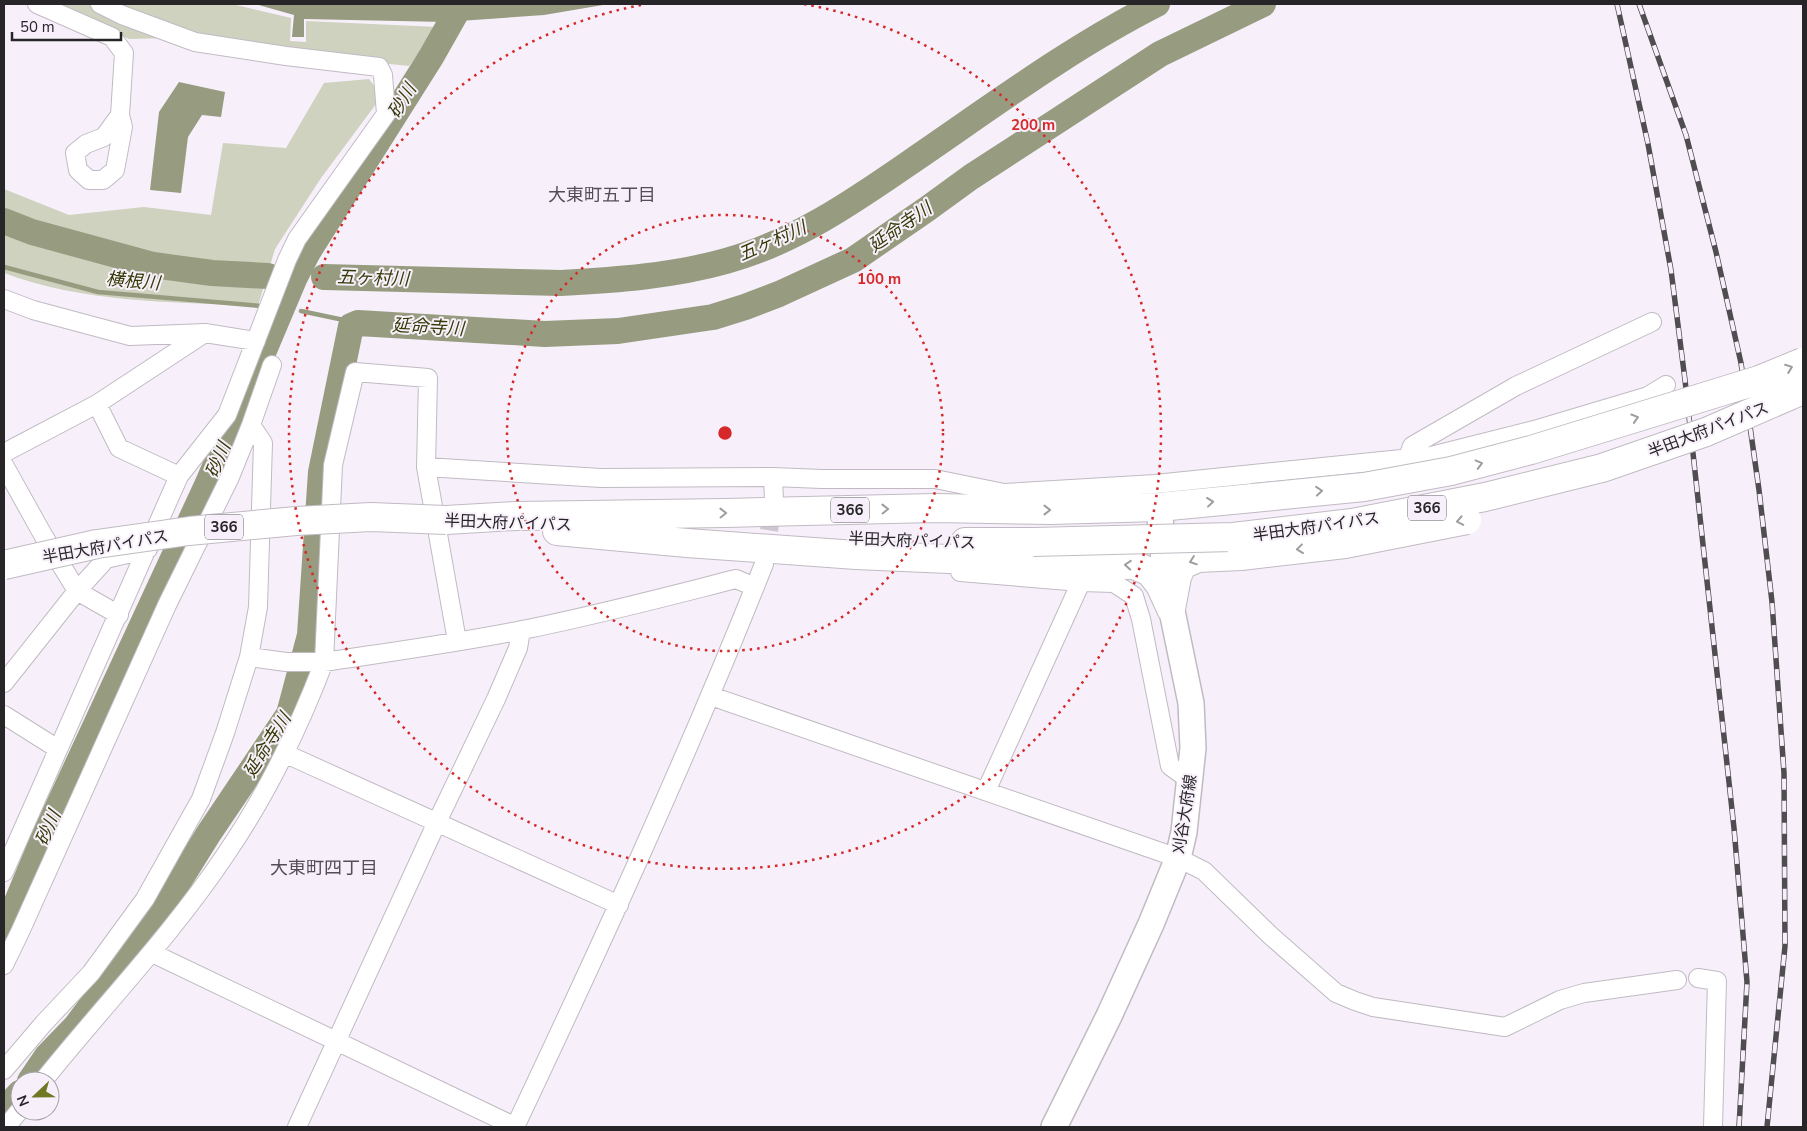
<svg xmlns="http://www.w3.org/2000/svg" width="1807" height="1131" viewBox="0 0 1807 1131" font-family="'Nunito Sans','Noto Sans JP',sans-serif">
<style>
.green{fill:#ced2bf}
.water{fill:#979c80}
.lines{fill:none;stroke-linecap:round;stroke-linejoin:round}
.stream{stroke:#979c80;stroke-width:4.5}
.river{stroke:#979c80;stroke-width:26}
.street-tunnel{stroke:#cdc7d0;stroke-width:18;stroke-dasharray:18 9;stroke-linecap:butt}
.street-casing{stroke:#c1bac3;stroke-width:20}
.secondary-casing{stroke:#c1bac3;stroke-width:28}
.highway-casing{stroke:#c1bac3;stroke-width:30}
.street{stroke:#fff;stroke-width:18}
.secondary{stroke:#fff;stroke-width:25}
.highway{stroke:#fff;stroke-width:28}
.rail-casing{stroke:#504d51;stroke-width:5.5}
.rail{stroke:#f7f0fa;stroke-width:4;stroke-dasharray:11;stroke-linecap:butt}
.highway-bridge-casing{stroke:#c1bac3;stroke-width:30;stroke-linecap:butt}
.highway-bridge{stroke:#fff;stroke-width:28}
.oneway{stroke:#9e9d9e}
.ring{fill:none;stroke:#d62828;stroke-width:2.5;stroke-dasharray:2.5 5}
.labels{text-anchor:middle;stroke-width:4;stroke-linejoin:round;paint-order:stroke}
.shield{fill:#f7f0fa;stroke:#656267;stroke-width:1}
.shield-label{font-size:15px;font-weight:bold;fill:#272528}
.street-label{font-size:16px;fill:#272528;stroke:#f7f0fa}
.water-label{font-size:18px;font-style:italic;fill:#353b07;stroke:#f7f0fa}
.neighbourhood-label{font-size:18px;fill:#544e57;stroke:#f7f0fa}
.centre{fill:#d62828;stroke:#f7f0fa;stroke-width:2.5}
.ring-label{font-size:15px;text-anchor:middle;font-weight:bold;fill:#d62828;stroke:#f7f0fa;stroke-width:4;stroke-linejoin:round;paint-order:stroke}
</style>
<rect width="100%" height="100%" fill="#f7f0fa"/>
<path class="green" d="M 52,4 L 90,4 L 119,19 L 171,38 L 129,39 Z
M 109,4 L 232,4 L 291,18 L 290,41 L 306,42 L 306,21 L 438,27 L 409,66 L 323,57 L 196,39 Z
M 369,79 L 382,96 L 321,178 L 275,249 L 258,306 C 174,302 83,303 4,273 L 4,189 L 69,215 L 144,207 L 211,215 L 223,143 L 286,148 L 324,83 Z"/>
<path class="water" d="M 255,4 L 609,4 L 544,15 L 445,22 L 304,19 L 304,37 L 292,37 L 294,15 Z
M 179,82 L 225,92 L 221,117 L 202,115 L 188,137 L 181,193 L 150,190 L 159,112 Z"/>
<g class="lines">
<path class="stream" d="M 4,267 L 98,292 L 261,306
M 301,311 L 358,323"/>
<path class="river" d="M 4,221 L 32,232 L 153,265 L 212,273 L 268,276
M 324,277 L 561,283 C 616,280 673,276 726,261 C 796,242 857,199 915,159 C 994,105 1072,47 1157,4
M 4,933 L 44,837 L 208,483 L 295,277 L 308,252 L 431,57 L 461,4
M 30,1081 L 47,1056 L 76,1026 L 153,923 L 209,833 L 289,714 L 310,635 L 321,472 L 351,326 L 358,323 L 545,334 L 618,331 L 713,317 L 745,307 L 779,294 L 853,260 L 927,209 L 971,177 L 1160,54 L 1263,4
M 4,1110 L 20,1093"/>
<path class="street-tunnel" d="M 765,557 L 773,504"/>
<g class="street-casing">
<path id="street" d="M 37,4 L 112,37 L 124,53 L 120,115 L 123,127 L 115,170 L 103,180 L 89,180 L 78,170 L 75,153 L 86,144 L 104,137 L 120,115
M 4,299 L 33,310 L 130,336 L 205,333 L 256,341
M 97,404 L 119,448 L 179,476
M 4,453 L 97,404 L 205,333
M 1407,460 L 1412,446 L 1516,386 L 1652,322
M 4,465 L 43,535 L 77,591 L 119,615
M 426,467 L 601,478 L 773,477 L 822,479 L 935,479 L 1004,493 L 1155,484 L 1431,456 L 1534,430 L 1648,396 L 1666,385
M 773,477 L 774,501
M 960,572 L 1081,582 L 1114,583 L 1134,596 L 1141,619 L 1170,766 L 1191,781
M 457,641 L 426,467 L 428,378 L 355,372 L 333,465 L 324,662 C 390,652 457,643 522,630 C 594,616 665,597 736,579 L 755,587
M 4,683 L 77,591 L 106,559 L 148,549
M 711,696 L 1178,858 L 1204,871 L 1271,936 L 1336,993 L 1355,1001 L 1373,1007 L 1505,1027 L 1560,1000 L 1584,993 L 1677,980
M 4,715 L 58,749
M 286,754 L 619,905
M 986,791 L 1081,582
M 4,872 L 179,476 L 227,415 L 287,260 L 297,239 L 386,114 L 383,75 L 379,67 L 286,56 L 195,42 L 122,15 L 100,4
M 152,953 L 516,1127
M 4,965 L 20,932 L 167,605 L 230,477 L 251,425 L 272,365
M 1698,978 L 1717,981 L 1713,1127
M 4,1070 L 44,1023 L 91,973 L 145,899 L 201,799 L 225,733 L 249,657 L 258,607 L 263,443 L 251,425
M 43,1081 C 104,1005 172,935 226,854 C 267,794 298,730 324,662 L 286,662 L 249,657
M 6,1127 L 20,1110
M 297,1127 L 437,822 L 496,699 L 518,648 L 521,630
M 515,1127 C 603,941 688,755 764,564"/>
</g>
<g class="secondary-casing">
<path id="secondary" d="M 1054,1127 L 1109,1016 L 1151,924 L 1178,858 L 1184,832 L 1193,748 L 1191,703 L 1166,582 L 1159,507"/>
</g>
<g class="highway-casing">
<path id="highway" d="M 446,520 L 516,516 L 725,513 L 934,508 L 1051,510 L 1159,507 L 1253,498
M 557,531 L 687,543 L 856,555 L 1064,564 L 1134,565 L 1150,572 L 1160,585 L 1171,609
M 965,542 L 1033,542
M 1171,609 L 1177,577 L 1182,565 L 1198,558 L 1241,556"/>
</g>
<use href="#street" class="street"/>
<use href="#secondary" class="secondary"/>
<use href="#highway" class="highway"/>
<g class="rail-casing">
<path id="rail" d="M 1617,4 L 1648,144 L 1671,270 L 1685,380 L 1734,828 L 1747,982 L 1739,1127
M 1639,4 L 1686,135 L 1716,252 L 1741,363 L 1759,490 L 1772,602 L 1784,773 L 1785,946 L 1767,1127"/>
</g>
<use href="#rail" class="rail"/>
<g class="highway-bridge-casing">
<path id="highway-bridge" d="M 1253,498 L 1364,487 L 1451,471 L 1531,450 L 1759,380 L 1803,362
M 1033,542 L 1233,537 L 1352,523 L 1485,497 L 1602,468 L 1706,432 L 1803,390
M 1241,556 L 1345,544 L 1467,520
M 4,565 L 97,544 L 189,531 L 296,521 L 371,517 L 446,520"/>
</g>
<use href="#highway-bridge" class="highway-bridge"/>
</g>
<defs><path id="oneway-chevron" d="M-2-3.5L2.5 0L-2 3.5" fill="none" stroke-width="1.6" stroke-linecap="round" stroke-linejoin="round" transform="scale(1.25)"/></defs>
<g class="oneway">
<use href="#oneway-chevron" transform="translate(1789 368) rotate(-21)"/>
<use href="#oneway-chevron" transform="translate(1635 418) rotate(-17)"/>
<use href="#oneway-chevron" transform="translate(1479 464) rotate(-15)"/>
<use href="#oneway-chevron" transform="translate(1319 491) rotate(-5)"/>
<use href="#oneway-chevron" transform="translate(1210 502) rotate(-6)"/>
<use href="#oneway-chevron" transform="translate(885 509) rotate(-1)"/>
<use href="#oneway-chevron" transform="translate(1047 510)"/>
<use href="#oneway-chevron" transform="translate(723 513) rotate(-1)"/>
<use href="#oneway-chevron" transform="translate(1460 521) rotate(169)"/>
<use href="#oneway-chevron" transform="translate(1300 549) rotate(173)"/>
<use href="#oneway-chevron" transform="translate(1193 561) rotate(161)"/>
<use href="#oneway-chevron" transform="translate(1128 565) rotate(-176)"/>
</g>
<g class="ring">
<circle cx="725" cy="433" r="218"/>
<path d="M804 4A436 436 0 1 1 646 4"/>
</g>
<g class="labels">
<g class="shield">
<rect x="1408" y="495.5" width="38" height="25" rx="4"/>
<rect x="831" y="497.5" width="38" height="25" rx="4"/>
<rect x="205" y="514.5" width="38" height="25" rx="4"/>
</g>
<g class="shield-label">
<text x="1427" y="513">366</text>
<text x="850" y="515">366</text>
<text x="224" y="532">366</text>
</g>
<g class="street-label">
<text transform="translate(1708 429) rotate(-21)" y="6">半田大府パイパス</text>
<text transform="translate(508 522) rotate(2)" y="6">半田大府パイパス</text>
<text transform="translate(1316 526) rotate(-8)" y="6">半田大府パイパス</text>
<text transform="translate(912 540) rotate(2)" y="6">半田大府パイパス</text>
<text transform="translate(105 546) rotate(-10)" y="6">半田大府パイパス</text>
<text transform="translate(1184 814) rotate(-81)" y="6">刈谷大府線</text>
</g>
<g class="water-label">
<text transform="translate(402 101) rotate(-59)" y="6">砂川</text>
<text transform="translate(900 227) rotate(-35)" y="6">延命寺川</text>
<text transform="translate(772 241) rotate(-24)" y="6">五ヶ村川</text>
<text transform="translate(373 278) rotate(2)" y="6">五ヶ村川</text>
<text transform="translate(133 281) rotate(5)" y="6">横根川</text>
<text transform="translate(428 327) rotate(3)" y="6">延命寺川</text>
<text transform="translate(218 460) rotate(-67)" y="6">砂川</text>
<text transform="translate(267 745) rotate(-58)" y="6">延命寺川</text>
<text transform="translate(48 828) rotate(-66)" y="6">砂川</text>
</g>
<g class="neighbourhood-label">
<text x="602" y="201">大東町五丁目</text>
<text x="324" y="874">大東町四丁目</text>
</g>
</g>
<circle cx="725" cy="433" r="8" class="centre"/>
<g class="ring-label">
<text x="1033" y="130">200 m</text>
<text x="879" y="284">100 m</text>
</g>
<rect width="1807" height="1131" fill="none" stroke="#272528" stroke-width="10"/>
<g transform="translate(35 1096) rotate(248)"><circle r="24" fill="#f7f0fa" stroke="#a49fa6"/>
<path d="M0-4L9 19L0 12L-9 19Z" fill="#6f7924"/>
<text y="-8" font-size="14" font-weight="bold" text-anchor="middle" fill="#272528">N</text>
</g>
<path d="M12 32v8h109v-8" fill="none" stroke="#272528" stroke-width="2.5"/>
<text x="20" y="32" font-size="15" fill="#272528" stroke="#f7f0fa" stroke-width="4" paint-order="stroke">50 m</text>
</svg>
